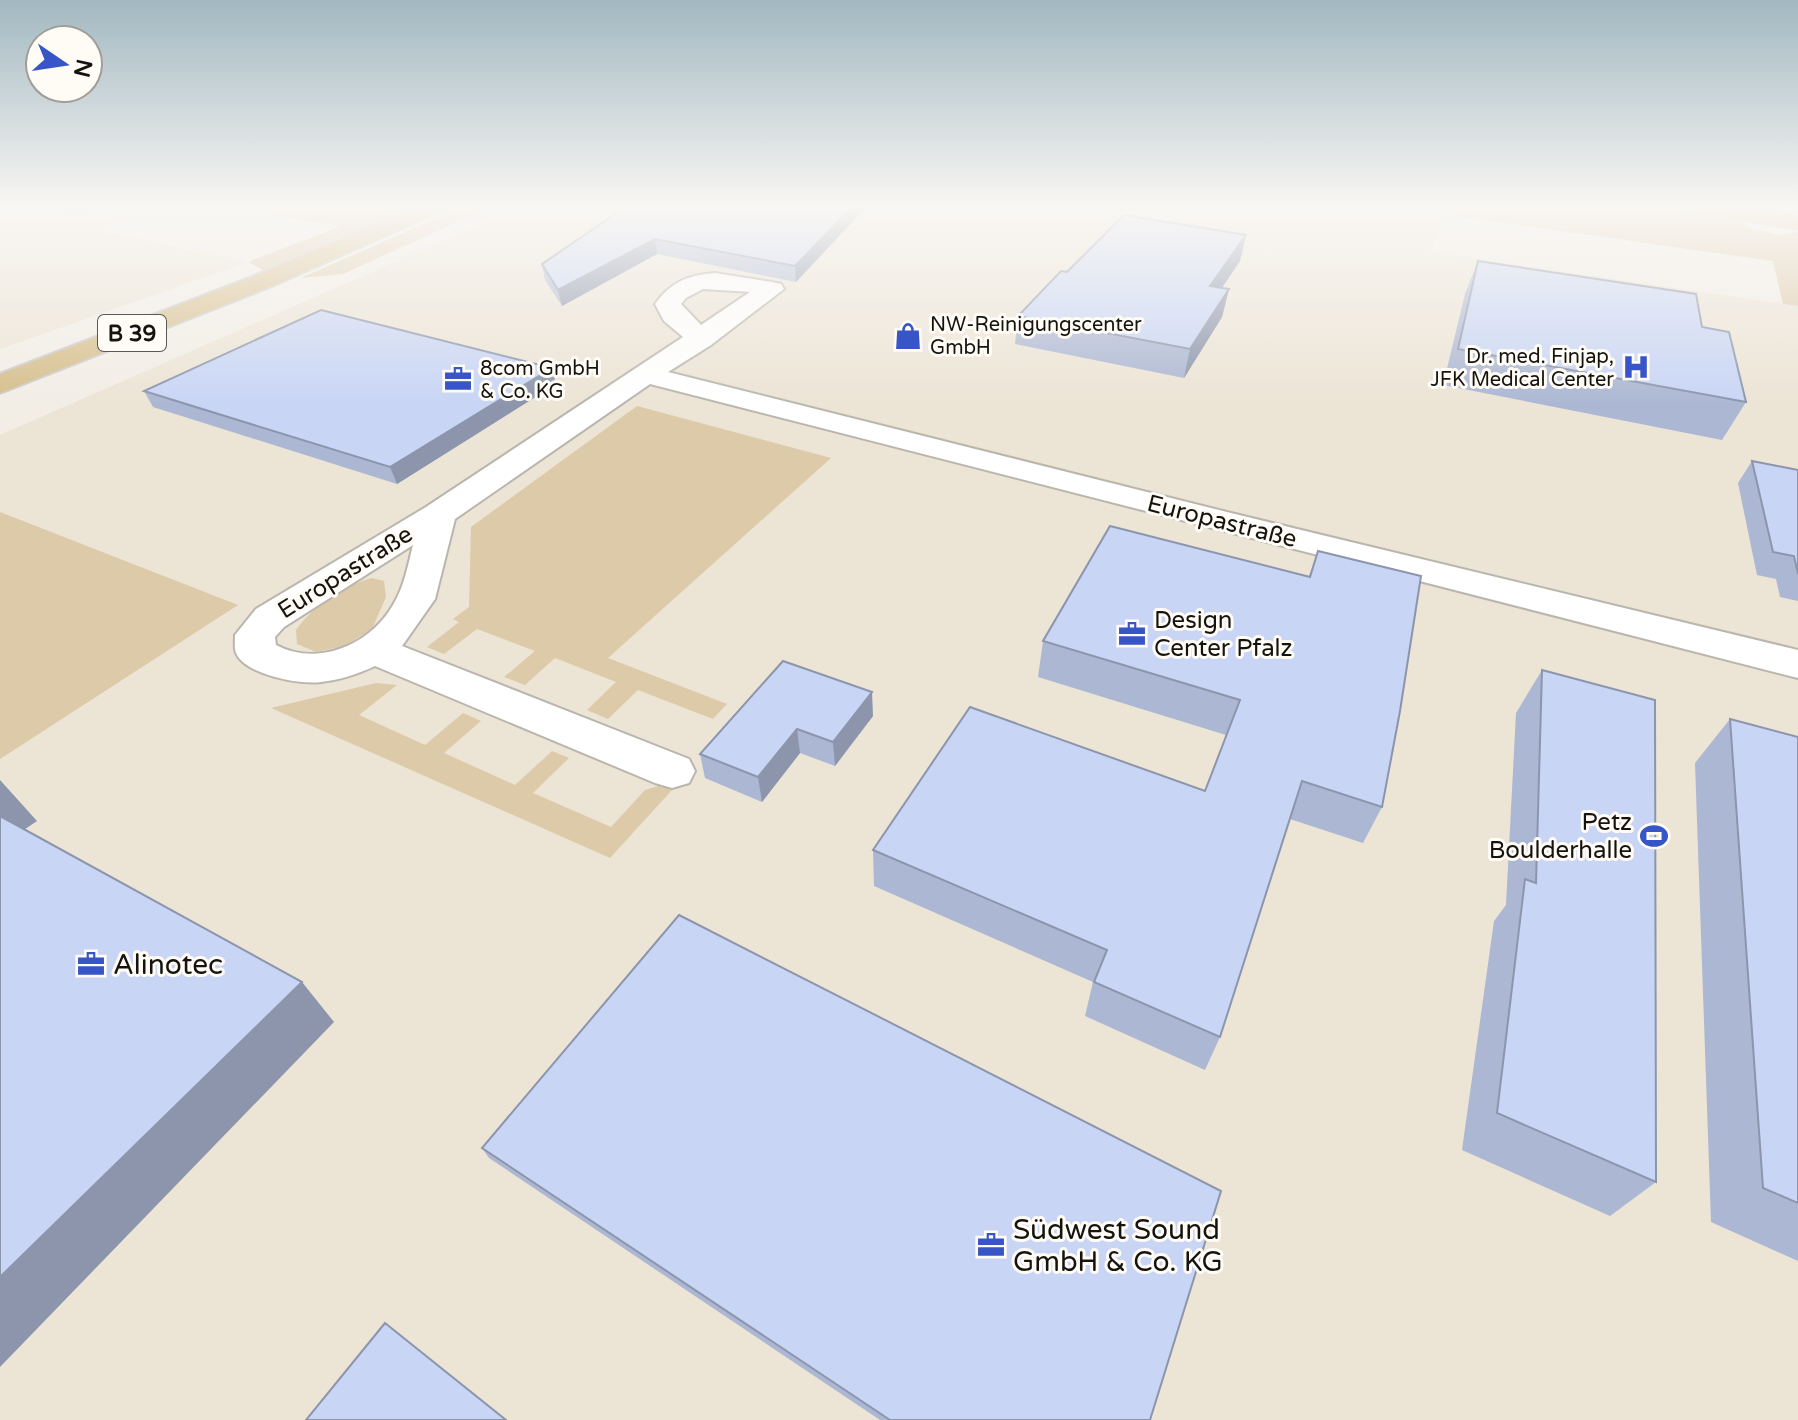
<svg xmlns="http://www.w3.org/2000/svg" width="1798" height="1420" viewBox="0 0 1798 1420" font-family="'Varela Round',sans-serif">
<style>
.built{fill:#ece4d5}
.green{fill:#ddcaa9}
.lines{fill:none;stroke-linecap:round;stroke-linejoin:round}
.minor-casing{stroke:#bab6ae;stroke-width:4}
.primary-casing{stroke:#cbcbca;stroke-width:4}
.minor{fill:#fff;fill-rule:evenodd}
.primary{fill:#d6be8b;fill-rule:evenodd}
.wall{fill:#acb7d3}
.shaded-wall{fill:#8c95ac}
.building{fill:#c8d5f5;stroke:#8c95ac;stroke-width:2}
.labels{text-anchor:middle;stroke-width:6;stroke-linejoin:round;paint-order:stroke}
.far-poi-label{font-size:20px;fill:#141310;stroke:#fffbf5;text-anchor:start}
.shield{fill:#fffbf5;stroke:#5a5955;stroke-width:2}
.shield-label{font-size:22px;font-weight:bold;fill:#141310}
.street-label{font-size:24px;fill:#141310;stroke:#fffbf5}
.poi-label{font-size:24px;fill:#141310;stroke:#fffbf5;text-anchor:start}
.near-poi-label{font-size:28px;fill:#141310;stroke:#fffbf5;text-anchor:start}
</style>
<rect width="100%" height="100%" fill="#f2eee6"/>
<path class="built" d="M 0,206 L 161,206 L 95,230 L 248,262 L 0,349 Z
M 492,206 L 1451,206 L 1430,252 L 1798,306 L 1798,1420 L 0,1420 L 0,435 L 484,223 L 468,219 Z"/>
<path class="green" d="M 292,206 L 416,206 L 263,270 L 248,262 L 341,226 L 271,215 Z
M 464,206 L 492,206 L 343,274 L 301,278 Z
M 1460,206 L 1635,206 L 1735,219 L 1752,229 L 1781,235 L 1798,232 L 1798,306 L 1783,304 L 1773,261 L 1456,216 Z
M 637,406 L 831,458 L 608,658 L 727,704 L 713,719 L 638,690 L 608,719 L 587,710 L 616,682 L 555,658 L 525,685 L 504,677 L 535,651 L 477,629 L 444,654 L 427,647 L 459,622 L 453,619 L 469,607 L 471,527 Z
M 0,512 L 238,605 L 0,759 Z
M 372,578 L 384,581 L 386,597 L 372,629 L 344,646 L 316,652 L 297,644 L 296,630 C 312,607 344,585 372,578 Z
M 376,683 L 397,685 L 359,715 L 425,745 L 463,713 L 481,721 L 444,753 L 515,785 L 552,751 L 569,758 L 533,793 L 611,827 L 645,790 L 682,779 L 610,858 L 271,708 Z"/>
<g class="lines">
<g class="minor-casing">
<path id="minor" d="M 715,273 L 772,282 L 781,284 L 784,289 L 711,345 L 668,372 L 1227,512 L 1798,650 L 1798,678 L 650,384 L 455,519 L 435,599 L 402,646 L 689,759 L 695,771 L 689,783 L 672,788 L 655,783 L 375,666 C 358,674 340,680 321,682 C 301,685 245,675 236,653 C 234,648 235,641 235,635 L 256,609 L 426,507 L 683,337 L 664,321 L 655,304 C 671,282 688,275 715,273 ZM 703,289 L 750,292 L 701,325 L 681,304 L 686,298 ZM 413,545 C 408,565 404,587 393,605 C 370,645 318,667 276,645 L 275,637 L 284,627 Z"/>
</g>
<g class="primary-casing">
<path id="primary" d="M 418,206 L 447,206 L 443,210 L 272,286 L 0,393 L 0,374 L 254,276 Z
M 1685,206 L 1736,206 L 1798,215 L 1798,229 L 1696,212 Z"/>
</g>
<use href="#minor" class="minor"/>
<use href="#primary" class="primary"/>
</g>
<path class="wall" d="M 42,206 L 98,206 L 83,212 Z
M 627,206 L 867,206 L 796,282 L 657,254 L 562,306 L 545,280 L 542,264 Z
M 1246,235 L 1240,261 L 1222,288 L 1229,289 L 1222,317 L 1184,378 L 1015,344 L 1018,316 L 1067,272 Z
M 1478,261 L 1702,327 L 1746,402 L 1722,440 L 1443,385 L 1465,294 Z
M 556,384 L 397,484 L 153,407 L 144,391 Z
M 1752,461 L 1798,470 L 1798,601 L 1780,597 L 1776,579 L 1757,575 L 1738,483 Z
M 1318,551 L 1382,807 L 1363,843 L 1290,819 L 1220,1037 L 1205,1070 L 1085,1016 L 1093,982 L 874,886 L 873,850 L 1205,791 L 1226,735 L 1038,677 L 1043,641 L 1309,576 Z
M 783,661 L 873,716 L 835,766 L 800,753 L 762,802 L 705,778 L 700,754 Z
M 1542,670 L 1656,1182 L 1610,1216 L 1462,1150 L 1494,921 L 1506,905 L 1516,713 Z
M 1730,719 L 1798,737 L 1798,1261 L 1711,1222 L 1695,763 Z
M 482,1148 L 1150,1420 L 880,1420 L 489,1158 Z"/>
<path class="shaded-wall" d="M 80,206 L 98,206 L 83,212 Z
M 853,206 L 867,206 L 796,282 L 795,266 Z
M 1246,235 L 1240,261 L 1204,314 L 1210,286 Z
M 655,239 L 657,254 L 562,306 L 558,290 Z
M 1229,289 L 1222,317 L 1184,378 L 1190,349 Z
M 552,368 L 556,384 L 397,484 L 390,467 Z
M 872,692 L 873,716 L 835,766 L 833,742 Z
M 797,729 L 800,753 L 762,802 L 758,777 Z
M 0,780 L 37,821 L 9,840 L 0,831 Z
M 302,982 L 334,1022 L 0,1367 L 0,1277 Z"/>
<path class="building" d="M 627,206 L 853,206 L 795,266 L 655,239 L 558,290 L 542,264 Z
M 1124,215 L 1246,235 L 1210,286 L 1229,289 L 1190,349 L 1018,316 L 1061,271 L 1067,272 Z
M 1478,261 L 1696,294 L 1702,327 L 1729,332 L 1746,402 L 1458,349 Z
M 321,310 L 552,368 L 390,467 L 144,391 Z
M 1752,461 L 1798,470 L 1798,574 L 1794,556 L 1773,552 Z
M 1110,526 L 1310,577 L 1318,551 L 1421,576 L 1400,711 L 1382,807 L 1302,781 L 1220,1037 L 1094,982 L 1107,950 L 873,850 L 970,707 L 1205,791 L 1240,700 L 1043,641 Z
M 783,661 L 872,692 L 833,742 L 797,729 L 758,777 L 700,754 Z
M 1542,670 L 1655,700 L 1656,1182 L 1497,1113 L 1525,879 L 1536,883 Z
M 1730,719 L 1798,737 L 1798,1203 L 1763,1188 Z
M 0,816 L 302,982 L 0,1277 Z
M 679,915 L 1221,1191 L 1150,1420 L 890,1420 L 482,1148 Z
M 385,1323 L 506,1420 L 306,1420 Z"/>
<linearGradient id="sky" x2="0" y2="1"><stop stop-color="#a2b8c1"/><stop offset="0.51" stop-color="#f9f7f4"/><stop offset="1" stop-color="#f9f7f4" stop-opacity="0"/></linearGradient>
<rect width="1798" height="405" fill="url(#sky)"/>
<defs>
<g id="shop-bare" transform="scale(2.16)"><path d="M-5-2.5h2.3a2.7 3.5 0 0 1 5.4 0H5L5.5 6h-11ZM-1.5-2.5h3a1.5 2.3 0 0 0-3 0Z" fill="#3755c6" stroke="#fffbf5" stroke-width="2.5" paint-order="stroke"/></g>
<g id="hospital-bare" transform="scale(2.16)"><path d="M-5-5h3v3.5h4V-5h3V5h-3V1.5h-4V5h-3Z" fill="#3755c6" stroke="#fffbf5" stroke-width="2.5" paint-order="stroke"/></g>
<g id="office-bare" transform="scale(2.16)"><path d="M-6-3h4V-5.5h4V-3h4V5H-6ZM-1-4.5V-3h2v-1.5ZM-6 0V1H6V0Z" fill="#3755c6" stroke="#fffbf5" stroke-width="2.5" paint-order="stroke"/></g>
<g id="stadium-bare" transform="scale(2.16)"><path d="M0-5a6.5 5 0 1 0 0 10a6.5 5 0 1 0 0-10ZM-3.5-1.8h7v3.6h-7Z" fill="#3755c6" stroke="#fffbf5" stroke-width="2.5" paint-order="stroke"/></g>
</defs>
<g fill-rule="evenodd">
<use href="#shop-bare" x="908" y="336"/>
<use href="#hospital-bare" x="1636" y="367"/>
<use href="#office-bare" x="458" y="379"/>
<use href="#office-bare" x="1132" y="634"/>
<use href="#stadium-bare" x="1654" y="836"/>
<use href="#office-bare" x="91" y="964"/>
<use href="#office-bare" x="991" y="1245"/>
</g>
<g class="labels">
<g class="far-poi-label">
<text x="930" y="331">NW-Reinigungscenter<tspan x="930" dy="23">GmbH</tspan></text>
<text x="1614" y="363" text-anchor="end">Dr. med. Finjap,<tspan x="1614" dy="23">JFK Medical Center</tspan></text>
<text x="480" y="375">8com GmbH<tspan x="480" dy="23">&amp; Co. KG</tspan></text>
</g>
<rect class="shield" x="98" y="315" width="68" height="36" rx="6"/>
<g class="shield-label">
<text x="132" y="341">B 39</text>
</g>
<g class="street-label">
<text transform="translate(1222 521) rotate(14)" y="8">Europastraße</text>
<text transform="translate(345 572) rotate(-32)" y="8">Europastraße</text>
</g>
<g class="poi-label">
<text x="1154" y="628">Design<tspan x="1154" dy="28">Center Pfalz</tspan></text>
<text x="1632" y="830" text-anchor="end">Petz<tspan x="1632" dy="28">Boulderhalle</tspan></text>
</g>
<g class="near-poi-label">
<text x="113" y="974">Alinotec</text>
<text x="1013" y="1239">Südwest Sound<tspan x="1013" dy="32">GmbH &amp; Co. KG</tspan></text>
</g>
</g>
<g transform="translate(64 64) rotate(103)"><circle r="38" fill="#fffbf5" stroke="#a19e99" stroke-width="2"/>
<path d="M0-6L14 30L0 20L-14 30Z" fill="#3755c6"/>
<text y="-12" font-size="22" font-weight="bold" text-anchor="middle" fill="#141310">N</text>
</g>
</svg>
